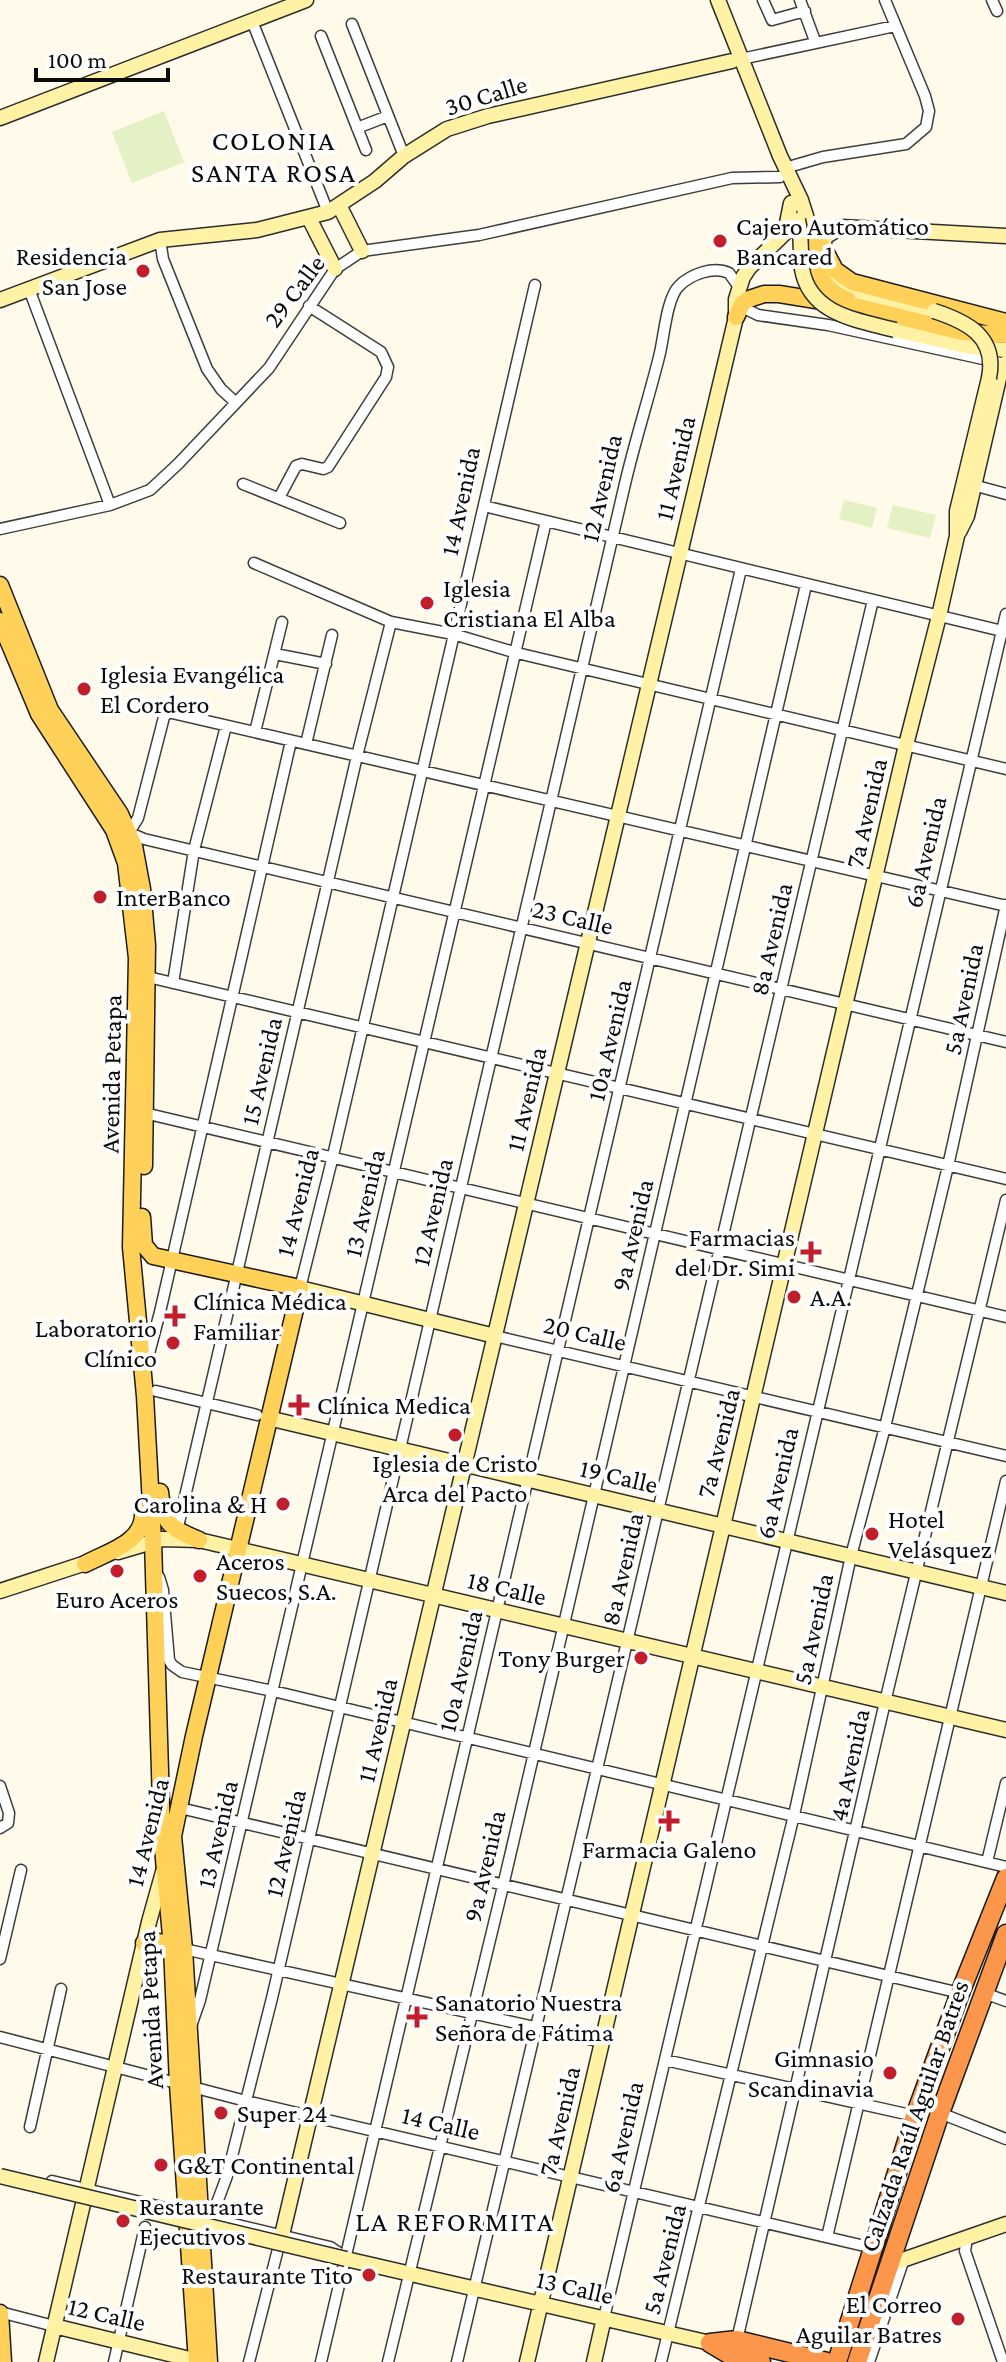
<svg xmlns="http://www.w3.org/2000/svg" width="1006" height="2362" viewBox="0 0 1006 2362" font-family="'Crimson Pro',serif">
<style>
.pitch{fill:#e3f1c4}
.lines{fill:none;stroke-linecap:round;stroke-linejoin:round}
.street-casing{stroke:#3e3e3e;stroke-width:13}
.secondary-casing{stroke:#2d2d2d;stroke-width:17}
.primary-casing{stroke:#1c1c1c;stroke-width:19}
.highway-casing{stroke:#1c1c1c;stroke-width:21}
.street{stroke:#fff;stroke-width:10}
.secondary{stroke:#fff2a4;stroke-width:14}
.primary{stroke:#ffd159;stroke-width:16}
.highway{stroke:#fb964b;stroke-width:18}
.secondary-bridge-casing{stroke:#2d2d2d;stroke-width:17;stroke-linecap:butt}
.secondary-bridge{stroke:#fff2a4;stroke-width:14}
.poi-dot{fill:#c11d2a;stroke:#fff;stroke-width:3}
.labels{text-anchor:middle;stroke-width:8;stroke-linejoin:round;paint-order:stroke}
.street-label{font-size:26px;fill:#0b0b0b;stroke:#fff}
.poi-label{font-size:26px;fill:#0b0b0b;stroke:#fff;text-anchor:start}
.neighbourhood-label{font-size:28px;letter-spacing:2px;fill:#0b0b0b;stroke:#fff}
</style>
<rect width="100%" height="100%" fill="#fffae9"/>
<path class="pitch" d="M 164,111 L 184,162 L 132,183 L 112,132 Z
M 844,500 L 877,508 L 872,528 L 839,519 Z
M 893,505 L 936,515 L 930,538 L 887,528 Z"/>
<g class="lines">
<g class="street-casing">
<path id="street" d="M 763,0 L 772,20 L 805,11
M 800,0 L 815,41
M 992,0 L 997,11
M 252,21 L 328,212
M 352,24 L 404,156
M 321,36 L 366,150
M 741,59 L 895,26
M 357,128 L 388,116
M 785,168 L 823,157 L 906,144 L 926,127 L 929,111 L 925,96 L 885,0
M 160,240 L 163,259 L 207,369 L 221,389 L 235,402
M 29,289 L 110,505
M 745,301 L 748,310 L 758,315 L 828,325 L 1006,364
M 243,484 L 340,523
M 973,485 L 1006,494
M 279,498 L 296,466 L 302,464 L 323,469 L 328,467 L 386,377 L 388,367 L 381,352 L 309,306
M 484,506 L 1006,632
M 0,529 L 110,505 L 150,490 L 178,464 L 269,368 L 335,269 L 362,251 L 479,235 L 732,178 L 780,177
M 254,563 L 391,622 L 453,634 L 517,653 L 1006,769
M 275,654 L 326,664
M 255,732 L 282,622
M 306,744 L 332,635
M 128,828 L 133,826 L 138,818 L 164,717 L 167,713 L 172,713 L 1006,906
M 130,833 L 144,839 L 1006,1042
M 148,977 L 1006,1179
M 173,983 L 194,850 L 226,726
M 140,1112 L 1006,1317
M 300,1288 L 332,1160 L 535,285
M 495,1336 L 1006,1456
M 146,1365 L 160,1312 L 291,741
M 156,1391 L 257,1415
M 177,1531 L 357,756 L 391,622
M 159,1577 L 163,1590 L 169,1660 L 172,1665 L 182,1672 L 273,1691 L 1006,1867
M 0,1786 L 9,1813 L 8,1823 L 0,1828
M 180,1808 L 960,1993
M 987,1862 L 1006,1783
M 184,1949 L 602,2042
M 0,1959 L 21,1870
M 984,1993 L 1006,2001
M 191,2026 L 200,2000 L 546,521
M 0,2037 L 246,2101 L 873,2248
M 665,2060 L 915,2116
M 940,2113 L 1006,2139
M 30,2127 L 61,1989
M 52,2181 L 187,2213
M 208,2218 L 330,2247 L 342,2255
M 211,2219 L 227,2176 L 272,1998 L 624,488 C 634,444 648,401 659,357 C 664,339 666,299 679,286 C 691,274 713,266 729,273 L 739,287
M 827,2237 L 1006,1481
M 967,2238 L 965,2251 L 1003,2362
M 0,2312 L 54,2326
M 604,2318 L 1006,614
M 737,2340 L 885,1702 L 1006,1200
M 114,2362 L 145,2227
M 249,2362 L 278,2249
M 321,2362 L 741,569
M 388,2362 L 503,1886 L 806,585
M 457,2362 L 873,600
M 661,2362 L 794,1815 L 851,1556 L 885,1427 L 948,1166 L 1006,905
M 869,2362 L 904,2259"/>
</g>
<g class="secondary-casing">
<path id="secondary" d="M 718,0 L 780,156 L 801,200 L 814,241
M 0,118 L 306,0
M 339,205 L 362,251
M 309,218 L 335,269
M 852,289 C 830,282 820,260 825,237 L 841,227 L 1006,236
M 839,290 L 870,300 L 934,311
M 0,300 L 160,240 L 257,230 L 328,212 L 375,181 L 404,156 L 447,129 L 488,116 L 732,61
M 895,330 L 970,347 L 1006,350
M 959,532 L 967,516 L 1000,374 L 1006,363
M 300,1288 L 495,1336
M 268,1418 L 1006,1593
M 118,1552 L 162,1539 L 199,1540 L 1006,1730
M 0,1591 L 95,1560
M 282,2235 L 736,317 L 736,299 L 743,277 L 749,268 L 785,233 L 791,203
M 346,2259 L 719,2345
M 891,2264 L 1006,2224
M 54,2326 L 202,2362
M 46,2362 L 149,1922 L 163,1872
M 527,2362 L 906,745 L 939,616 L 957,536 L 957,511 L 989,378
M 594,2362 L 604,2318"/>
</g>
<g class="primary-casing">
<path id="primary" d="M 811,231 C 810,261 818,289 848,300
M 823,247 L 835,270 L 852,282 L 1006,322
M 736,317 L 742,304 L 749,299 L 764,294 L 779,294 L 859,307 L 962,332 L 1006,335
M 0,585 L 50,710 L 120,814 L 134,846 L 142,889 L 147,945 L 144,1166
M 0,621 L 39,714 L 114,830 L 126,863 L 137,958 L 131,1247 L 145,1396 L 153,1541 L 162,1837 L 172,1947 L 178,2084 L 197,2362
M 142,1217 L 144,1245 L 153,1256
M 153,1256 L 300,1288 L 194,1736 L 173,1836 L 184,1949 L 209,2362
M 160,1492 C 163,1524 170,1528 199,1540
M 85,1564 C 107,1552 145,1543 143,1512
M 144,1943 L 159,1942 L 172,1947
M 0,2313 L 3,2362"/>
</g>
<g class="highway-casing">
<path id="highway" d="M 710,2343 L 737,2340 L 827,2362
M 710,2343 L 732,2356 L 761,2362
M 837,2362 L 915,2116 L 960,1993 L 1006,1878
M 857,2362 L 940,2113 L 1006,1934"/>
</g>
<use href="#street" class="street"/>
<use href="#secondary" class="secondary"/>
<use href="#primary" class="primary"/>
<use href="#highway" class="highway"/>
<g class="secondary-bridge-casing">
<path id="secondary-bridge" d="M 798,220 C 802,237 800,252 802,269 C 810,315 858,320 895,330
M 934,311 C 968,322 997,337 989,378
M 0,2176 L 346,2259"/>
</g>
<use href="#secondary-bridge" class="secondary-bridge"/>
</g>
<g class="poi-dot">
<circle cx="720" cy="241" r="8"/>
<circle cx="143" cy="271" r="8"/>
<circle cx="427" cy="603" r="8"/>
<circle cx="84" cy="689" r="8"/>
<circle cx="100" cy="897" r="8"/>
<path d="M807 1240h8v8h8v8h-8v8h-8v-8h-8v-8h8z"/>
<circle cx="794" cy="1297" r="8"/>
<path d="M171 1304h8v8h8v8h-8v8h-8v-8h-8v-8h8z"/>
<circle cx="173" cy="1343" r="8"/>
<path d="M295 1393h8v8h8v8h-8v8h-8v-8h-8v-8h8z"/>
<circle cx="455" cy="1435" r="8"/>
<circle cx="283" cy="1504" r="8"/>
<circle cx="872" cy="1534" r="8"/>
<circle cx="117" cy="1571" r="8"/>
<circle cx="200" cy="1576" r="8"/>
<circle cx="641" cy="1658" r="8"/>
<path d="M665 1809h8v8h8v8h-8v8h-8v-8h-8v-8h8z"/>
<path d="M413 2005h8v8h8v8h-8v8h-8v-8h-8v-8h8z"/>
<circle cx="890" cy="2073" r="8"/>
<circle cx="221" cy="2113" r="8"/>
<circle cx="161" cy="2165" r="8"/>
<circle cx="123" cy="2221" r="8"/>
<circle cx="369" cy="2275" r="8"/>
<circle cx="958" cy="2319" r="8"/>
</g>
<g class="labels">
<g class="street-label">
<text transform="translate(486 95) rotate(-17)" y="9">30 Calle</text>
<text transform="translate(294 291) rotate(-53)" y="9">29 Calle</text>
<text transform="translate(675 468) rotate(-77)" y="9">11 Avenida</text>
<text transform="translate(601 488) rotate(-77)" y="9">12 Avenida</text>
<text transform="translate(460 501) rotate(-78)" y="9">14 Avenida</text>
<text transform="translate(866 813) rotate(-77)" y="9">7a Avenida</text>
<text transform="translate(925 852) rotate(-77)" y="9">6a Avenida</text>
<text transform="translate(573 917) rotate(13)" y="9">23 Calle</text>
<text transform="translate(771 939) rotate(-77)" y="9">8a Avenida</text>
<text transform="translate(963 999) rotate(-78)" y="9">5a Avenida</text>
<text transform="translate(609 1040) rotate(-77)" y="9">10a Avenida</text>
<text transform="translate(261 1071) rotate(-77)" y="9">15 Avenida</text>
<text transform="translate(111 1074) rotate(-89)" y="9">Avenida Petapa</text>
<text transform="translate(526 1099) rotate(-77)" y="9">11 Avenida</text>
<text transform="translate(297 1202) rotate(-76)" y="9">14 Avenida</text>
<text transform="translate(364 1203) rotate(-77)" y="9">13 Avenida</text>
<text transform="translate(432 1212) rotate(-77)" y="9">12 Avenida</text>
<text transform="translate(632 1235) rotate(-77)" y="9">9a Avenida</text>
<text transform="translate(585 1333) rotate(13)" y="9">20 Calle</text>
<text transform="translate(718 1443) rotate(-76)" y="9">7a Avenida</text>
<text transform="translate(619 1476) rotate(13)" y="9">19 Calle</text>
<text transform="translate(777 1483) rotate(-77)" y="9">6a Avenida</text>
<text transform="translate(622 1569) rotate(-77)" y="9">8a Avenida</text>
<text transform="translate(507 1588) rotate(13)" y="9">18 Calle</text>
<text transform="translate(813 1629) rotate(-78)" y="9">5a Avenida</text>
<text transform="translate(460 1671) rotate(-77)" y="9">10a Avenida</text>
<text transform="translate(377 1730) rotate(-77)" y="9">11 Avenida</text>
<text transform="translate(849 1765) rotate(-78)" y="9">4a Avenida</text>
<text transform="translate(147 1832) rotate(-76)" y="9">14 Avenida</text>
<text transform="translate(217 1834) rotate(-77)" y="9">13 Avenida</text>
<text transform="translate(285 1843) rotate(-77)" y="9">12 Avenida</text>
<text transform="translate(484 1866) rotate(-77)" y="9">9a Avenida</text>
<text transform="translate(150 2010) rotate(-93)" y="9">Avenida Petapa</text>
<text transform="translate(914 2116) rotate(-71)" y="9">Calzada Raúl Aguilar Batres</text>
<text transform="translate(559 2121) rotate(-77)" y="9">7a Avenida</text>
<text transform="translate(441 2123) rotate(13)" y="9">14 Calle</text>
<text transform="translate(622 2137) rotate(-77)" y="9">6a Avenida</text>
<text transform="translate(664 2259) rotate(-76)" y="9">5a Avenida</text>
<text transform="translate(575 2287) rotate(13)" y="9">13 Calle</text>
<text transform="translate(107 2314) rotate(13)" y="9">12 Calle</text>
</g>
<g class="poi-label">
<text x="736" y="235">Cajero Automático<tspan x="736" dy="30">Bancared</tspan></text>
<text x="127" y="265" text-anchor="end">Residencia<tspan x="127" dy="30">San Jose</tspan></text>
<text x="443" y="597">Iglesia<tspan x="443" dy="30">Cristiana El Alba</tspan></text>
<text x="100" y="683">Iglesia Evangélica<tspan x="100" dy="30">El Cordero</tspan></text>
<text x="116" y="906">InterBanco</text>
<text x="795" y="1246" text-anchor="end">Farmacias<tspan x="795" dy="30">del Dr. Simi</tspan></text>
<text x="810" y="1306">A.A.</text>
<text x="193" y="1310">Clínica Médica<tspan x="193" dy="30">Familiar</tspan></text>
<text x="157" y="1337" text-anchor="end">Laboratorio<tspan x="157" dy="30">Clínico</tspan></text>
<text x="317" y="1414">Clínica Medica</text>
<text x="455" y="1472" text-anchor="middle">Iglesia de Cristo<tspan x="455" dy="30">Arca del Pacto</tspan></text>
<text x="267" y="1513" text-anchor="end">Carolina &amp; H</text>
<text x="888" y="1528">Hotel<tspan x="888" dy="30">Velásquez</tspan></text>
<text x="216" y="1570">Aceros<tspan x="216" dy="30">Suecos, S.A.</tspan></text>
<text x="117" y="1608" text-anchor="middle">Euro Aceros</text>
<text x="625" y="1667" text-anchor="end">Tony Burger</text>
<text x="669" y="1858" text-anchor="middle">Farmacia Galeno</text>
<text x="435" y="2011">Sanatorio Nuestra<tspan x="435" dy="30">Señora de Fátima</tspan></text>
<text x="874" y="2067" text-anchor="end">Gimnasio<tspan x="874" dy="30">Scandinavia</tspan></text>
<text x="237" y="2122">Super 24</text>
<text x="177" y="2174">G&amp;T Continental</text>
<text x="139" y="2215">Restaurante<tspan x="139" dy="30">Ejecutivos</tspan></text>
<text x="353" y="2284" text-anchor="end">Restaurante Tito</text>
<text x="942" y="2313" text-anchor="end">El Correo<tspan x="942" dy="30">Aguilar Batres</tspan></text>
</g>
<g class="neighbourhood-label">
<text x="274" y="150">COLONIA<tspan x="274" dy="32">SANTA ROSA</tspan></text>
<text x="455" y="2231">LA REFORMITA</text>
</g>
</g>
<path d="M36 68v12h132v-12" fill="none" stroke="#0b0b0b" stroke-width="4"/>
<text x="48" y="68" font-size="24" fill="#0b0b0b" stroke="#ffffff" stroke-width="6" paint-order="stroke">100 m</text>
</svg>
